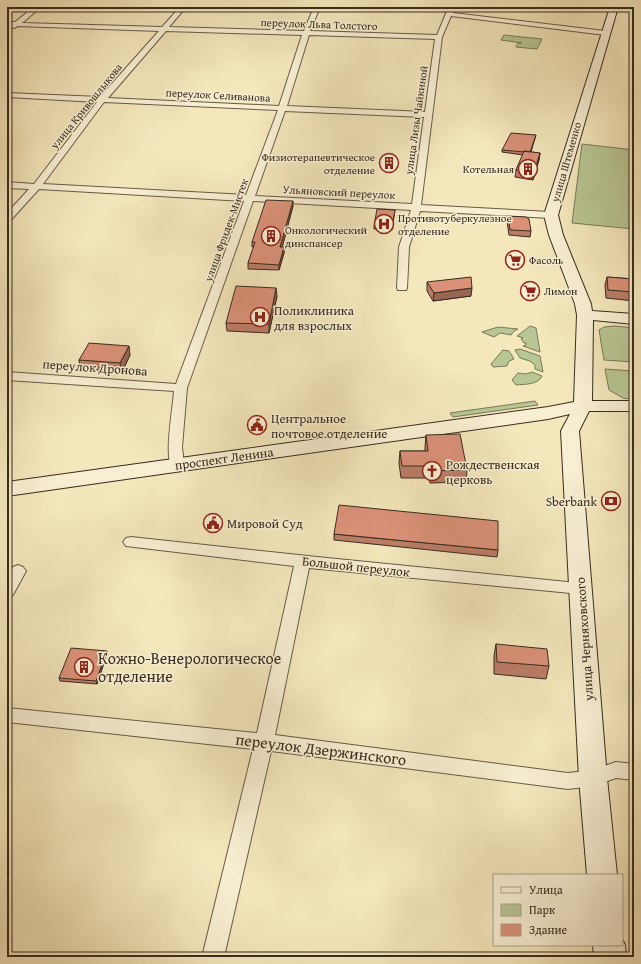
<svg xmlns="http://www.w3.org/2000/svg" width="641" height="964" viewBox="0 0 641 964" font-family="'Gentium Book Plus',serif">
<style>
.green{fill:#b8c693;stroke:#787958}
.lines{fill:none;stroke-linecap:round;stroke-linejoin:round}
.street-casing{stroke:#675b46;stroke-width:2}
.secondary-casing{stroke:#382c1e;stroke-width:2}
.street{fill:#f8efd3;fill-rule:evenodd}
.secondary{fill:#f8efd3;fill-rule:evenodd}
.wall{fill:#bb7d67;stroke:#382c1e}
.shaded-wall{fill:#996654;stroke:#382c1e}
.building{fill:#da9178;stroke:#382c1e}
.labels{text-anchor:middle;stroke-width:3;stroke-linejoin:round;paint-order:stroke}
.far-street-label{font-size:11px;fill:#382c1e;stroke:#f8efd3}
.far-poi-label{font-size:11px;fill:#382c1e;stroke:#f8efd3;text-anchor:start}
.poi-label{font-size:13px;fill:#382c1e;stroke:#f8efd3;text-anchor:start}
.street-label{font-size:13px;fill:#382c1e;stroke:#f8efd3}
.near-poi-label{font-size:16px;fill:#382c1e;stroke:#f8efd3;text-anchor:start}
.near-street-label{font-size:16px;fill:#382c1e;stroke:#f8efd3}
</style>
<rect width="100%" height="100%" fill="#f4e7bc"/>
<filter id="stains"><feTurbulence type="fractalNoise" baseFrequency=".005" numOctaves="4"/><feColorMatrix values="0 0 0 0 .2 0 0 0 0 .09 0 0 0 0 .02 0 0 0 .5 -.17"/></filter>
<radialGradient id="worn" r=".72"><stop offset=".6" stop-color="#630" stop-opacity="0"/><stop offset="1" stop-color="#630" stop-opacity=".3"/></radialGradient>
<path class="green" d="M 504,35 L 542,39 L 537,49 L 516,47 L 518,43 L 522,43 L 501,40 Z
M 582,144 L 634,150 L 634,229 L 572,223 Z
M 530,326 L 536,328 L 540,352 L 523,346 L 526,345 L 526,343 L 524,343 L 521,339 L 523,338 L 517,336 Z
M 615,326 L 634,328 L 634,362 L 604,360 L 599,330 L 604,327 Z
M 498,327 L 518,329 L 514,331 L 511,335 L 500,333 L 494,337 L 482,332 Z
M 520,349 L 540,356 L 543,372 L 535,369 L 535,365 L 530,361 L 520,358 L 515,350 Z
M 503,350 L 509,351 L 514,359 L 509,361 L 507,366 L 493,367 L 491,364 Z
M 605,369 L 634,371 L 634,400 L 623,398 L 609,390 Z
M 532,372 L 542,376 C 538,385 525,384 516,385 L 512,380 L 518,373 L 526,374 Z
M 535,401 L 538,405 L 453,417 L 450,413 Z"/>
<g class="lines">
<g class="street-casing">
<path id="street" d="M 34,7 L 41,7 L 22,23 L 162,27 L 180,7 L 186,7 L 169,27 L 304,31 L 314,7 L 320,7 L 310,31 L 437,35 L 447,11 L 431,7 L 459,7 L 453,13 L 605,31 L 608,33 L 605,35 L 451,16 L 442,37 L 421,205 L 551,212 L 556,215 L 551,218 L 420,211 L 409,247 L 407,288 L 406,290 L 398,290 L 397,288 L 399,247 L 411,210 L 253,201 L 187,388 L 182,447 L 184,465 L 182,468 L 177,469 L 172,468 C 164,455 173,408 174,391 L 7,380 L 7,372 L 176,384 L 244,201 L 39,189 L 10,221 L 7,222 L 7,213 L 29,189 L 7,188 L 7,182 L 34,184 L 97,102 L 7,97 L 7,93 L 100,97 L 159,31 L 18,26 L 14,28 L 7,26 L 7,22 L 15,22 ZM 166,31 L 302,35 L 279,106 L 108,98 ZM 309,35 L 435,39 L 425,112 L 287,106 ZM 104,102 L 278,110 L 246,195 L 43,184 ZM 285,111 L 424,117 L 412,204 L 255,196 Z
M 131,537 L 327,558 L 587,584 L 589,588 L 587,592 L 581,594 L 309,568 L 275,735 L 568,773 L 593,770 L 616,762 L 634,764 L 634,780 L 616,778 L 593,786 L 568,789 L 271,751 L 224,957 L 202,957 L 253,749 L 7,722 L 7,708 L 257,733 L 294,566 L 126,546 L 123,542 L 126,538 Z
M 18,565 L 23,567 L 26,571 L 13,595 L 7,597 L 7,577 L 13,567 Z"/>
</g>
<g class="secondary-casing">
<path id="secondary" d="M 610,7 L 618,7 L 558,215 L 563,235 L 591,304 L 592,311 L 634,314 L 634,324 L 593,320 L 592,401 L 634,401 L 634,411 L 589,411 L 579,431 L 607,778 L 617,875 L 587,875 L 579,778 L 561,431 L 570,414 L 548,419 L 7,496 L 7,482 L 548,407 L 574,402 L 577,315 L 575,304 L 549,235 L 544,215 Z
M 622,939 L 625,945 L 626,957 L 594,957 L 593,945 L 622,945 Z"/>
</g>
<use href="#street" class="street"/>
<use href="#secondary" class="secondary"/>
</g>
<path class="wall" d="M 536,135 L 531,152 L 540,153 L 539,160 L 533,180 L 515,177 L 516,170 L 523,155 L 502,152 L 502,150 Z
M 293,206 L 282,247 L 284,247 L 284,253 L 279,270 L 248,269 L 248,263 L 254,247 L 252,247 L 252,242 Z
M 395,210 L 392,230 L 374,229 L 374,226 Z
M 508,216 L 531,231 L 530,237 L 509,235 L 507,221 Z
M 607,277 L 634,279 L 634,301 L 606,298 L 605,285 Z
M 427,282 L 471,296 L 433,301 L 427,291 Z
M 277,296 L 269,333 L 227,331 L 226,323 Z
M 130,355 L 122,372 L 80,369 L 79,360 Z
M 426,435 L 467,470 L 466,482 L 430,483 L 429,478 L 401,478 L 399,463 L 400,451 L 425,451 L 425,447 Z
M 334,534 L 498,550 L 497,557 L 334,540 Z
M 496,644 L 549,666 L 546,679 L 494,674 L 494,656 Z
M 107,654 L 97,684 L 60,681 L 59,678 Z"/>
<path class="shaded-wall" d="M 540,153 L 539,160 L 533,180 L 534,172 Z
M 293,201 L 293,206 L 281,252 L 280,247 Z
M 284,247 L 284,253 L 279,270 L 279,265 Z
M 276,288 L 277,296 L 269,333 L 269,324 Z
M 472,288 L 471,296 L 433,301 L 434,293 Z
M 129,346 L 130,355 L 122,372 L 120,363 Z
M 107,651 L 107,654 L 97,684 L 96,681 Z"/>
<path class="building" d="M 511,133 L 536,135 L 530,152 L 524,151 L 524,152 L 502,150 Z
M 524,151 L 540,153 L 534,172 L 516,170 Z
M 266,200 L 293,201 L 280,247 L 284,247 L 279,265 L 248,263 L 255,242 L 252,242 Z
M 377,209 L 395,210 L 392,227 L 374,226 Z
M 508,216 L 526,217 L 529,219 L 531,231 L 510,230 Z
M 471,277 L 472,288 L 434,293 L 427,282 Z
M 607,277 L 634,279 L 634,292 L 608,290 Z
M 236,286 L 276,288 L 269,324 L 226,323 Z
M 89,343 L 129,346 L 120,363 L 79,360 Z
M 460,434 L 467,470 L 432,471 L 431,466 L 402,466 L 400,451 L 428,451 L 426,435 Z
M 339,505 L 498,521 L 498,550 L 334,534 Z
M 496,644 L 547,649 L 549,666 L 497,662 Z
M 71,648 L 107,651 L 96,681 L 59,678 Z"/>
<defs>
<g id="building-ring" transform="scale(1)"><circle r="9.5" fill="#f8efd3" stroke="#8f2418" stroke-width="1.5"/><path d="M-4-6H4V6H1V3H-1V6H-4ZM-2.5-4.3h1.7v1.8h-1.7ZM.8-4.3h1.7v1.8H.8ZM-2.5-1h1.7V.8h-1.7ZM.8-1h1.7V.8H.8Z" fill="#8f2418"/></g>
<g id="hospital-ring" transform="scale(1)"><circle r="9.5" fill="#f8efd3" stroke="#8f2418" stroke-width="1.5"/><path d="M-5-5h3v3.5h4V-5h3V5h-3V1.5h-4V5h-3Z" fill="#8f2418"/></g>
<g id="supermarket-ring" transform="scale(1)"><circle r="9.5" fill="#f8efd3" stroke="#8f2418" stroke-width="1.5"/><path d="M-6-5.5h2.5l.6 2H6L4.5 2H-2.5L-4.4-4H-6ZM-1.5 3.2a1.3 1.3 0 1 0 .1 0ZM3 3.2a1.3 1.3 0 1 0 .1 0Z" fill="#8f2418"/></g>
<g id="civic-ring" transform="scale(1)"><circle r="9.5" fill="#f8efd3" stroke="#8f2418" stroke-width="1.5"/><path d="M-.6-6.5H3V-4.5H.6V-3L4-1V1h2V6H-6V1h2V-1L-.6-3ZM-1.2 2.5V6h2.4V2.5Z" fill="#8f2418"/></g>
<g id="church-ring" transform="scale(1)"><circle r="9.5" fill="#f8efd3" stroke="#8f2418" stroke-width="1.5"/><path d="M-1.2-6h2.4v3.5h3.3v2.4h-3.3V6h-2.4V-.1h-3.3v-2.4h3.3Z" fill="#8f2418"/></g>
<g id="bank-ring" transform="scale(1)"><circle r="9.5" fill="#f8efd3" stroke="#8f2418" stroke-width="1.5"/><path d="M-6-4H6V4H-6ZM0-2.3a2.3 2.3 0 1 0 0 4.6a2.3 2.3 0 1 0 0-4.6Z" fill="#8f2418"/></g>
</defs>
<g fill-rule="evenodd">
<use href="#building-ring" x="389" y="163"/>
<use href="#building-ring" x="528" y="169"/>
<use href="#hospital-ring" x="384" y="224"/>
<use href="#building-ring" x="271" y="236"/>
<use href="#supermarket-ring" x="515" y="260"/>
<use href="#supermarket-ring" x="530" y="291"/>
<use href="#hospital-ring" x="260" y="317"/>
<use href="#civic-ring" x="257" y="425"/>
<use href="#church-ring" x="432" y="471"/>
<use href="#bank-ring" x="611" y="501"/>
<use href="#civic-ring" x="213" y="523"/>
<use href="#building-ring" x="84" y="667"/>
</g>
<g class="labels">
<g class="far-street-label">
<text transform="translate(319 24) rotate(2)" y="4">переулок Льва Толстого</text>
<text transform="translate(218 95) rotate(3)" y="4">переулок Селиванова</text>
<text transform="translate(86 106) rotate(-51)" y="4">улица Кривошлыкова</text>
<text transform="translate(416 120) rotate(-82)" y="4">улица Лизы Чайкиной</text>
<text transform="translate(566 162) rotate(-74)" y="4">улица Штеменко</text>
<text transform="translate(339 192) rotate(3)" y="4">Ульяновский переулок</text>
<text transform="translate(226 230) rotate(-70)" y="4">улица Фридек-Мистек</text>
</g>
<g class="far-poi-label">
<text x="375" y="161" text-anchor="end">Физиотерапевтическое<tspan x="375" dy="13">отделение</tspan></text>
<text x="514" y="173" text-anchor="end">Котельная</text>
<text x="398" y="222">Противотуберкулезное<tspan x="398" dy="13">отделение</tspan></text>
<text x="285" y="234">Онкологический<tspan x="285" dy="13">динспансер</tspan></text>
<text x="529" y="264">Фасоль</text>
<text x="544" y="295">Лимон</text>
</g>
<g class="poi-label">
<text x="274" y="315">Поликлиника<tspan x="274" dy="15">для взрослых</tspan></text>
<text x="271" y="423">Центральное<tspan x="271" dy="15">почтовое отделение</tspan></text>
<text x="446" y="469">Рождественская<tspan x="446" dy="15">церковь</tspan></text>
<text x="597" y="506" text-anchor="end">Sberbank</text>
<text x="227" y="528">Мировой Суд</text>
</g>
<g class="street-label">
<text transform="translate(95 367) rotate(4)" y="5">переулок Дронова</text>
<text transform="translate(224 458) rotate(-8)" y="5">проспект Ленина</text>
<text transform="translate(356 566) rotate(6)" y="5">Большой переулок</text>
<text transform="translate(584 639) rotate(-94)" y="5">улица Черняховского</text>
</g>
<g class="near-poi-label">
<text x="98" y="664">Кожно-Венерологическое<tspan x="98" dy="18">отделение</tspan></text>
</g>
<g class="near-street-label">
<text transform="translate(321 749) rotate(7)" y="6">переулок Дзержинского</text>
</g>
</g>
<rect width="641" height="964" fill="none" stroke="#f4e7bc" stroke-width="24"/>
<rect x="8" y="8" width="625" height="948" fill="none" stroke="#382c1e" stroke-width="2"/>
<rect x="12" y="12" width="617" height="940" fill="none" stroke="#382c1e"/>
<rect x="493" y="874" width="130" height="72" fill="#f8efd3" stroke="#aba18b"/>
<rect x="501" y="887" width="20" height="6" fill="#f8efd3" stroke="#aba18b"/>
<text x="529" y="894" font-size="12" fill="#382c1e">Улица</text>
<rect x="501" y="904" width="20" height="12" fill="#b8c693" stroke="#aba18b"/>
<text x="529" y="914" font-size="12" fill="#382c1e">Парк</text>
<rect x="501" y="924" width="20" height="12" fill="#da9178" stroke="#aba18b"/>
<text x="529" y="934" font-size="12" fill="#382c1e">Здание</text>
<rect width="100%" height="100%" filter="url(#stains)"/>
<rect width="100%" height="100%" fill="url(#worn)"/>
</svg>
